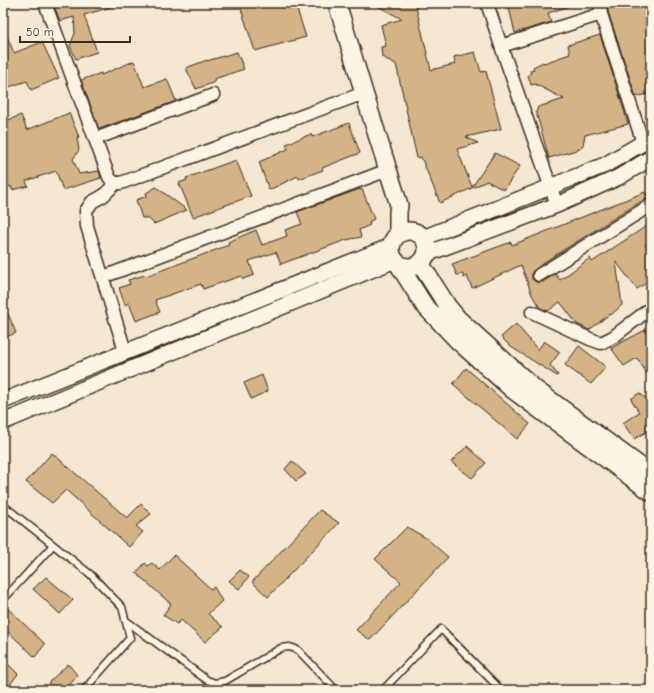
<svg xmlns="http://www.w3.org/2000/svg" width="654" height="693" viewBox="0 0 654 693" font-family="'Comic Neue',sans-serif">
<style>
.building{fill:#d4b387;stroke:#3b2a1e}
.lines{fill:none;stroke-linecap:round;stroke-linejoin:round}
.service-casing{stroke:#3b2a1e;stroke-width:9}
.minor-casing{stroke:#3b2a1e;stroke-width:15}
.tertiary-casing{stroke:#3b2a1e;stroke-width:18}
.secondary-casing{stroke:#3b2a1e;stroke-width:20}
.service{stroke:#fcf5e5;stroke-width:6}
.minor{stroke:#fcf5e5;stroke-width:12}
.tertiary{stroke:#fcf5e5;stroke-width:15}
.secondary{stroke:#fcf5e5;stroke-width:17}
</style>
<rect width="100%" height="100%" fill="#f4e8d2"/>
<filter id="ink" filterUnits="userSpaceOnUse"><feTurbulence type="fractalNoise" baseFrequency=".025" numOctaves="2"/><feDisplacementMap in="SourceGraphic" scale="8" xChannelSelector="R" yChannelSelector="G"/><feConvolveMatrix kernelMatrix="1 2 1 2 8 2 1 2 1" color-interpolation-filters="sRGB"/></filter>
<g filter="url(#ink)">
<path class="building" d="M 53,3 L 113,3 L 114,6 L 84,15 L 97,52 L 76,59 L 70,46 L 75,33 L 74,17 L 60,21 Z
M 239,3 L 295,3 L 306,37 L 255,51 Z
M 372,3 L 415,3 L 431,70 L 455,64 L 454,57 L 475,52 L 481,72 L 486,71 L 501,129 L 466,137 L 478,143 L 457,149 L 472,187 L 495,153 L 520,166 L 504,190 L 487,181 L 440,203 L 421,157 L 417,158 L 396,64 L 382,57 L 381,47 L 386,46 L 381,25 L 402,19 Z
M 508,3 L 570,3 L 570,6 L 548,13 L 551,22 L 515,33 Z
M 611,3 L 651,3 L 651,93 L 636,97 L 608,12 L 608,9 Z
M 3,27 L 14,53 L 42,42 L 59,78 L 31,90 L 27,81 L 3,89 Z
M 600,35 L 624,110 L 628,124 L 585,135 L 583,145 L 580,149 L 549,158 L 536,112 L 538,107 L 564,99 L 535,84 L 531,85 L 528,75 L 531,73 L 530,71 L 534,70 L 533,67 L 543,62 L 544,63 L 570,54 L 568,45 Z
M 237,52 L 244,69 L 214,79 L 215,82 L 196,89 L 186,68 L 207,60 L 207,61 Z
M 134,61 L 144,87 L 167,79 L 176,101 L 99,129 L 81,80 L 101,73 L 101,75 Z
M 69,113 L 79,137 L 77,138 L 79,150 L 73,159 L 79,174 L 99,171 L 101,178 L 63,190 L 56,171 L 26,181 L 28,186 L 12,190 L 11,186 L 3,189 L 3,122 L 21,115 L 27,130 Z
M 349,123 L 360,153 L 322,168 L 323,170 L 299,179 L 298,176 L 269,190 L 259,162 L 288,149 L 286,144 L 311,134 L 312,137 Z
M 236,160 L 251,196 L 193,217 L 179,183 L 187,180 L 186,178 Z
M 156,187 L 187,210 L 154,224 L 148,218 L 142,218 L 136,200 L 147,196 L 146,193 Z
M 360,189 L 360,190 L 362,189 L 374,219 L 369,222 L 370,225 L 359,230 L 361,237 L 346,240 L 281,264 L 276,252 L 249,261 L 254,275 L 243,279 L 241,276 L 203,289 L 201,284 L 155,300 L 160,312 L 136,321 L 129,303 L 125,305 L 119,288 L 130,284 L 128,280 L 145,275 L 146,276 L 229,245 L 228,242 L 256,230 L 262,245 L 287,236 L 285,230 L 302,224 L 297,212 Z
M 645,192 L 648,197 L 546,261 L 532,272 L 532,279 L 536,282 L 543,282 L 555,274 L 560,280 L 590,258 L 592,262 L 651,223 L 651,240 L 645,244 L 651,255 L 651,280 L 637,289 L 616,262 L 622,305 L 611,315 L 610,314 L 589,330 L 577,324 L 560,302 L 548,311 L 540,308 L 532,295 L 521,265 L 472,288 L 467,276 L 464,278 L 463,274 L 457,275 L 452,264 L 511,242 L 512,245 Z
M 3,302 L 16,333 L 3,338 Z
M 516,324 L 538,350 L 544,341 L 560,352 L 550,365 L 558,375 L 557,376 L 511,347 L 501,337 Z
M 651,327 L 651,380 L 637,358 L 624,366 L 611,348 Z
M 579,346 L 606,367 L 591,384 L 565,365 Z
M 466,368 L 530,424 L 517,439 L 453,384 Z
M 262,375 L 268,391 L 251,399 L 244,383 Z
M 639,393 L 651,402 L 651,429 L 634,439 L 623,423 L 639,412 L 631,399 Z
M 467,446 L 486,463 L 472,478 L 451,462 Z
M 52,453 L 127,518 L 141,504 L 151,514 L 136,526 L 143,532 L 129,547 L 66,490 L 52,503 L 26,482 Z
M 292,461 L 306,474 L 296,481 L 285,469 Z
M 320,510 L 339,523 L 268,597 L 252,582 Z
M 407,527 L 426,538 L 448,557 L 370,640 L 356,630 L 401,582 L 375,559 Z
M 174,555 L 211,589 L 214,587 L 222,601 L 208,614 L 223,627 L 205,642 L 181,620 L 177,624 L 163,615 L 171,604 L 136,573 L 145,563 L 148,566 L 152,563 L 160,570 Z
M 240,570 L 249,577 L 239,589 L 229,581 Z
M 46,577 L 73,600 L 60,614 L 33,589 Z
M 3,604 L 45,644 L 35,657 L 3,627 Z
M 3,659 L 18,674 L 6,690 L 3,690 Z
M 68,664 L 78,676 L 64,690 L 56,690 L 48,683 Z"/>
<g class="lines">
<g class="service-casing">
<path id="service" d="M 3,505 L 90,574 L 122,607 L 130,638 L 84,690
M 3,600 L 53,545
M 125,620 L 207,680 L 215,683 L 225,681 L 281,648 L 290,647 L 298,650 L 336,690
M 383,690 L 441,629 L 501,690"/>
</g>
<g class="minor-casing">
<path id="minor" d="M 45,3 L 109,177 C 112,182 115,183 121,183 L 364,93
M 487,3 L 501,46 L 557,205
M 600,3 L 601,14 L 643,143
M 501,46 L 601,14
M 95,139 L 213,95
M 116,183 L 103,196 L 92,202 L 86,211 L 87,226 L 125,351
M 539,275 L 651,205
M 103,277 L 388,170
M 532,312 L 590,339 L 601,343 L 613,337 L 651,308"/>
</g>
<g class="tertiary-casing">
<path id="tertiary" d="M 423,238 L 605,165 L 651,138
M 426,254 L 557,205 L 619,177 L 651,158
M 3,401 L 391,246
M 3,422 L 395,260"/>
</g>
<g class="secondary-casing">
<path id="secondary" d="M 337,3 L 364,93 L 399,205 L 398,212 L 398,235
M391 249a18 18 0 1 1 36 0a18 18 0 1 1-36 0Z
M 397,262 L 424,305 L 457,340 L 513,390 L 651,492
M 420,263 L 448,307 L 458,319 L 535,389 L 651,474"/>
</g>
<use href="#service" class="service"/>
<use href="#minor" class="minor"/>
<use href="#tertiary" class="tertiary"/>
<use href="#secondary" class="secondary"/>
</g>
</g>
<rect width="654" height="693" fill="none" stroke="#fcf5e5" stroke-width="16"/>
<rect x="8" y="8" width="638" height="677" fill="none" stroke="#3b2a1e" stroke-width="1.5" filter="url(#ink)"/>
<path d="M20 36v6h110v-6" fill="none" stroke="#3b2a1e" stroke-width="2"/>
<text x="26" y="36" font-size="12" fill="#3b2a1e" stroke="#fcf5e5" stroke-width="3" paint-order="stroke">50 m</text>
</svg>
